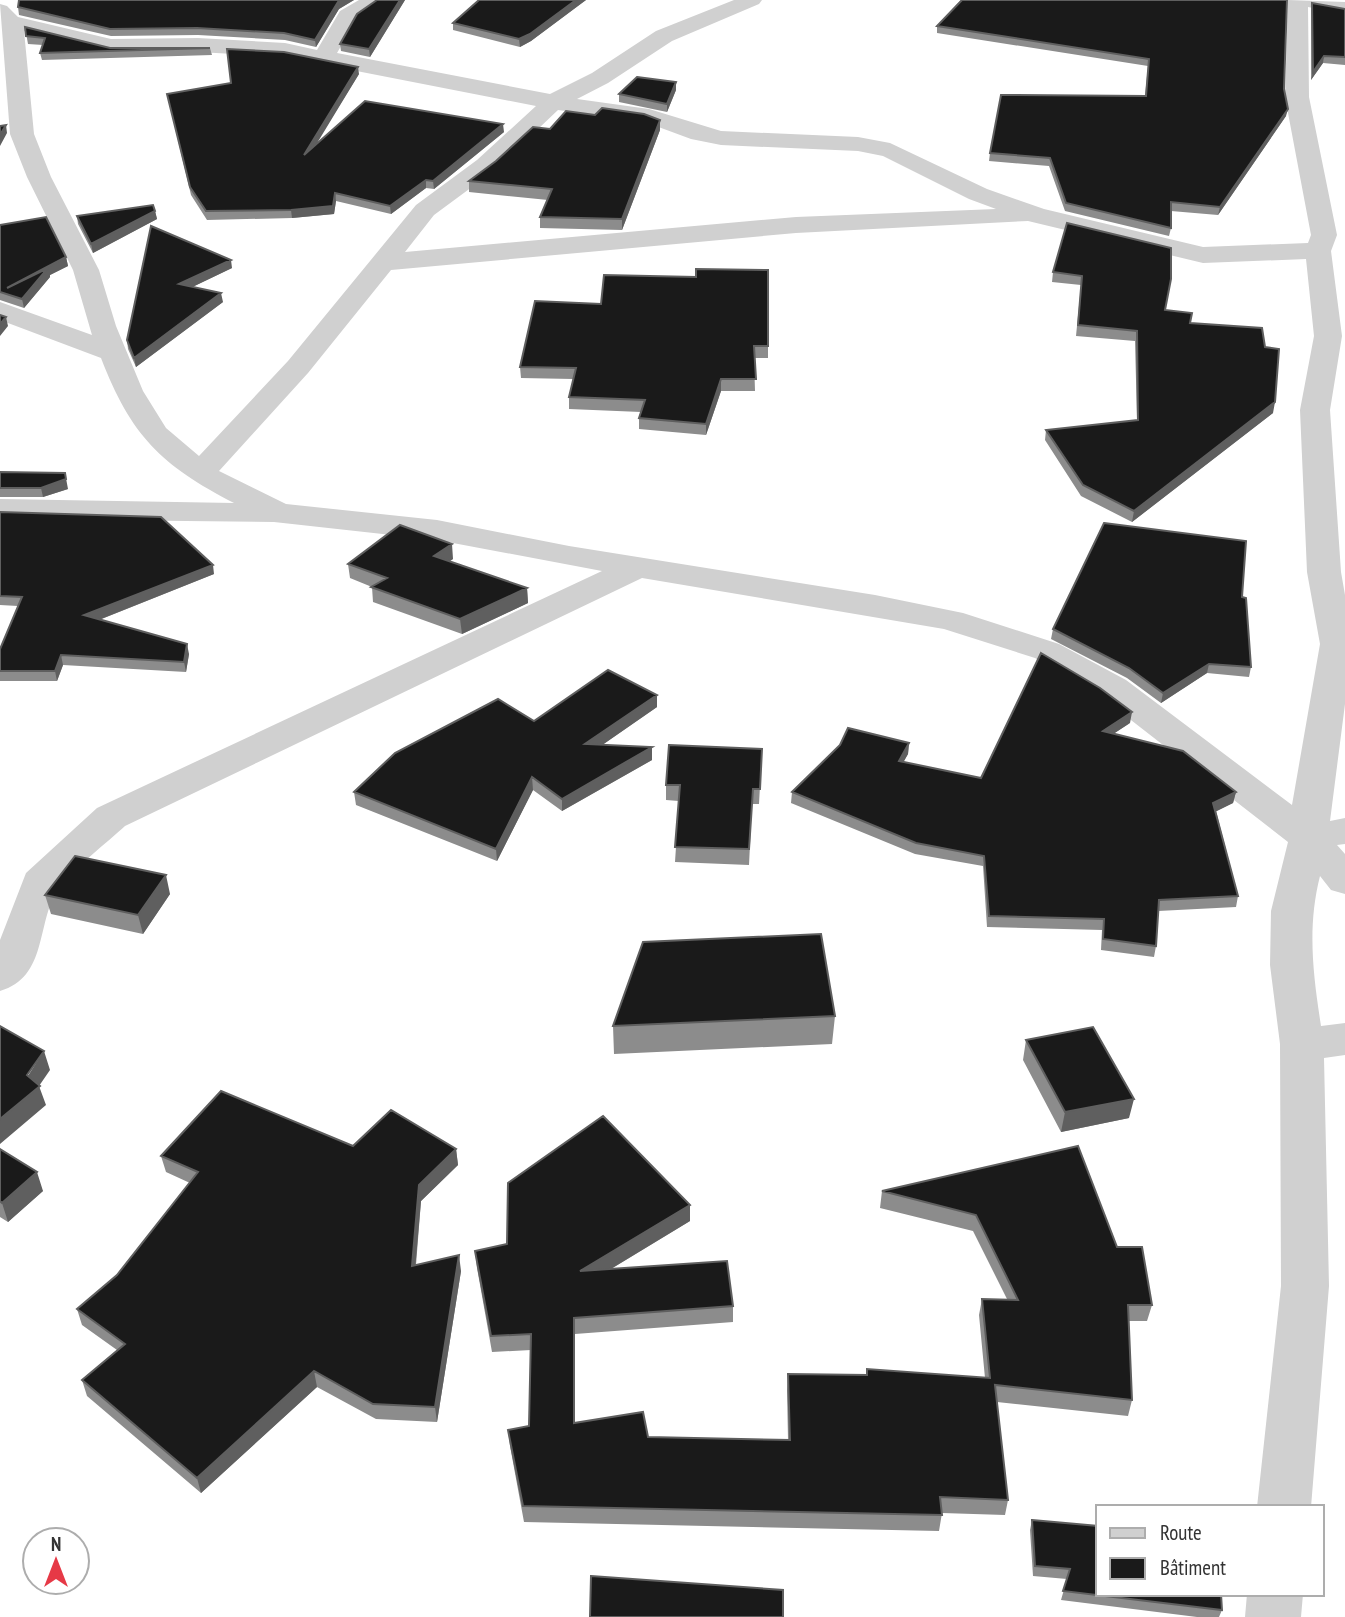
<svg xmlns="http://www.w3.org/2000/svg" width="1345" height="1617" viewBox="0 0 1345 1617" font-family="'PT Sans Narrow',sans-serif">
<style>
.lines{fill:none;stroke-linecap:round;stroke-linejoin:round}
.street{fill:#d0d0d0;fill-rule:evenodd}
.wall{fill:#8c8c8c}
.shaded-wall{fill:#5f5f5f}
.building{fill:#1a1a1a;stroke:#5f5f5f;stroke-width:2}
</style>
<rect width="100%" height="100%" fill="#fff"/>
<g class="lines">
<path class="street" d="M 359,0 L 383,0 L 356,20 L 337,53 L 550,94 L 592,73 L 656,31 L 734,0 L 762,0 L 759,4 L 672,41 L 608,83 L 577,99 L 649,109 L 721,131 L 858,137 L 890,143 L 987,189 L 1044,209 L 1203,247 L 1308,243 L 1311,235 L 1285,97 L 1288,0 L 1345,2 L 1345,14 L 1308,7 L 1309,97 L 1337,235 L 1331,251 L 1342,336 L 1330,410 L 1341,572 L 1345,595 L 1345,704 L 1330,821 L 1345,818 L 1345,844 L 1337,845 L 1345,854 L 1345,894 L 1331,890 L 1320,876 C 1307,927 1313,974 1321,1026 L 1345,1023 L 1345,1055 L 1324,1058 L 1329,1286 L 1311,1507 L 1257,1507 L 1281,1286 L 1280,1044 L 1270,965 L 1271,911 L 1288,842 L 1100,696 L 1035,658 L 944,629 L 642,578 L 125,826 C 109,841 68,873 58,889 C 36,923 48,977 0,991 L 0,940 L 26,873 L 97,808 L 602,571 L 437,540 L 274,522 L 0,519 L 0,499 L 234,503 C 161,465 131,436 101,358 L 0,320 L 0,302 L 92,335 L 73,270 L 27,177 L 10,134 L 0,4 L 7,6 L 18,17 L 111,39 L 198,38 L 285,43 L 317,50 L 340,11 ZM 24,31 L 111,53 L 198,52 L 285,57 L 536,106 L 477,160 L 416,205 L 288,361 L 199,456 L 166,428 L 143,391 L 116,326 L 99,270 L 51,177 L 34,134 ZM 558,110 L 645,122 L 691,139 L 721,145 L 858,151 L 883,156 L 969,199 L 996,209 L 796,217 L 405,252 L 434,215 L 495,170 ZM 1028,221 L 1203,263 L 1306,259 L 1314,336 L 1300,410 L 1307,572 L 1320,644 L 1292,805 L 1126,680 L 1059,644 L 963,613 L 875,595 L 569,546 L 437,520 L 286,504 L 219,471 L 308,373 L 391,270 L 796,233 Z
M 1247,1594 L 1303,1594 L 1301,1617 L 1245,1617 Z"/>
</g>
<path class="wall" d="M 19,0 L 354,0 L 339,9 L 316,47 L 285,40 L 198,35 L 111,36 L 19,15 L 18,7 Z
M 377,0 L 405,0 L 370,57 L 341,51 L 340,44 Z
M 479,0 L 586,0 L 531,41 L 520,47 L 453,30 L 453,23 Z
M 961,0 L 1287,0 L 1284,89 L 1286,116 L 1218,215 L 1171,211 L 1171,228 L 1169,236 L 1065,211 L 1049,166 L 989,161 L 990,153 L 1145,96 L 1148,66 L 937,33 L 937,26 Z
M 1312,3 L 1345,9 L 1345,65 L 1323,63 L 1311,80 L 1311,10 Z
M 25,27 L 110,48 L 210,48 L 212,55 L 42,60 L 40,53 L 43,45 L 28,44 Z
M 359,74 L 316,143 L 504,132 L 434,189 L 426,188 L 391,214 L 336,201 L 334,214 L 292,218 L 207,220 L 191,195 L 167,94 Z
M 676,90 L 667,112 L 619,102 L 619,94 Z
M 595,115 L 660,130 L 622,230 L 540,228 L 540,217 L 548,200 L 469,192 L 469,181 L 550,129 Z
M 155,211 L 157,219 L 93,253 L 78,224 L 77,216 Z
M 1067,223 L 1165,310 L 1190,323 L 1273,413 L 1132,522 L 1081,496 L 1045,440 L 1046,430 L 1137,420 L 1135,341 L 1076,336 L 1081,285 L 1052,282 L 1053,272 Z
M 0,225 L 66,257 L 68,266 L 50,275 L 50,277 L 24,308 L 0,300 Z
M 151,226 L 232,268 L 192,287 L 223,302 L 136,367 L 128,349 L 127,340 Z
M 768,270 L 768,358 L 754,358 L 755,391 L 721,391 L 706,435 L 639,429 L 639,418 L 641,412 L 569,409 L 569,397 L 573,379 L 521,378 L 520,367 L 601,304 L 696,277 Z
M 0,472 L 68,489 L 43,497 L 0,497 Z
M 0,512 L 214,574 L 99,620 L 189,654 L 186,672 L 63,665 L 57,681 L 0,681 L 0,649 L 18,606 L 0,605 Z
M 453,559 L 449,561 L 527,588 L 528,603 L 462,634 L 373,602 L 372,587 L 350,578 L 348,564 Z
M 1242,597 L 1251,667 L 1249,677 L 1207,673 L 1161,703 L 1127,678 L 1051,639 L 1053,629 Z
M 657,695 L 657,707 L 602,745 L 652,760 L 562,811 L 533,790 L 497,861 L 356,805 L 354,792 L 534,721 Z
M 1130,723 L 1113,734 L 1236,792 L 1233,803 L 1216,811 L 1238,896 L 1236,907 L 1158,911 L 1156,946 L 1154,957 L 1101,950 L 1102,930 L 987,927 L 983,866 L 915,854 L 791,803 L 792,792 L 909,743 L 908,754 L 903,762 L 981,778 Z
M 762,749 L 759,804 L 752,804 L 749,865 L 675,862 L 679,801 L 666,800 L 666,785 Z
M 170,894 L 143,934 L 51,914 L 45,895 Z
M 835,1016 L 832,1044 L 614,1054 L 613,1026 Z
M 1026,1040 L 1129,1118 L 1061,1132 L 1023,1060 Z
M 353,1146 L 456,1149 L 458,1165 L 421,1201 L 416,1265 L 461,1271 L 437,1422 L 376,1419 L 317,1387 L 201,1493 L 87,1396 L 82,1380 L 117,1350 L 82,1325 L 77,1309 L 117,1275 L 190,1183 L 166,1172 L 161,1156 Z
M 0,1149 L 43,1191 L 8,1222 L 0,1217 Z
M 882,1191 L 1117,1247 L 1152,1305 L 1147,1321 L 1129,1321 L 1132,1400 L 1128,1416 L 997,1402 L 1008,1500 L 1005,1515 L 942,1513 L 939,1531 L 524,1522 L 510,1446 L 508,1430 L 529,1426 L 531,1350 L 492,1352 L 477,1268 L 475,1251 L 690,1221 L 611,1269 L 733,1306 L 733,1322 L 575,1334 L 575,1422 L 648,1437 L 788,1440 L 787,1390 L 788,1374 L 985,1378 L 979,1315 L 982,1299 L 1007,1299 L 973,1231 L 880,1208 Z
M 1032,1520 L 1222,1610 L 1219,1617 L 1197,1617 L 1061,1600 L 1067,1579 L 1033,1576 L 1030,1530 Z"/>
<path class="shaded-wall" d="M 341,0 L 354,0 L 339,9 L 316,47 L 315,40 L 338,2 Z
M 400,0 L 405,0 L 370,57 L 369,49 Z
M 576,0 L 586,0 L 531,41 L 520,47 L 519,39 Z
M 1324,56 L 1323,63 L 1311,80 L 1313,72 Z
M 358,67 L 359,74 L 305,163 L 304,155 Z
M 676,82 L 676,90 L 667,112 L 667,104 Z
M 1288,109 L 1286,116 L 1218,215 L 1220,207 Z
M 660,120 L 660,130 L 622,230 L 622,219 Z
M 503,124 L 504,132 L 434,189 L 433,181 Z
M 6,125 L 7,133 L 0,146 L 0,135 Z
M 426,180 L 426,188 L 391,214 L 390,206 Z
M 335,193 L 336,201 L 334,214 L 292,218 L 291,210 Z
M 155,211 L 157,219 L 93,253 L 91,244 Z
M 66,257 L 68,266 L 50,275 L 50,277 L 24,308 L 22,299 L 36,282 L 9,296 L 7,288 Z
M 231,260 L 232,268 L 180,293 L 179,284 Z
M 221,293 L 223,302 L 136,367 L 134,358 Z
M 6,317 L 8,326 L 0,336 L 0,324 Z
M 721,379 L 721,391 L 706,435 L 706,424 Z
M 1275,402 L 1273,413 L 1132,522 L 1134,511 Z
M 65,473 L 68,489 L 43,497 L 41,488 Z
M 452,544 L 453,559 L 436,571 L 434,556 Z
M 213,565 L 214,574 L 86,625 L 84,615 Z
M 527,588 L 528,603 L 462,634 L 460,619 Z
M 187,644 L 189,654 L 186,672 L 184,662 Z
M 61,655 L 63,665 L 57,681 L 55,671 Z
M 1209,664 L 1207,673 L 1161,703 L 1163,693 Z
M 657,695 L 657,707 L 585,757 L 585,744 Z
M 1132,712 L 1130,723 L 1101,742 L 1103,731 Z
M 909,743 L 908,754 L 898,772 L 899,761 Z
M 652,747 L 652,760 L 562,811 L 562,799 Z
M 532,777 L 533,790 L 497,861 L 496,849 Z
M 1236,792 L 1233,803 L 1211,814 L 1213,803 Z
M 166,875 L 170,894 L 143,934 L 138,915 Z
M 44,1051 L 50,1070 L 39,1086 L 46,1105 L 0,1144 L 0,1119 Z
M 1134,1099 L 1129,1118 L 1061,1132 L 1065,1112 Z
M 456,1149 L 458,1165 L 421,1201 L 414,1282 L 412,1266 L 419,1185 Z
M 37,1172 L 43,1191 L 8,1222 L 2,1203 Z
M 690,1205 L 690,1221 L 581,1287 L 580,1271 Z
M 459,1255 L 461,1271 L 437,1422 L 435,1407 Z
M 574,1318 L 575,1334 L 575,1438 L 574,1423 Z
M 314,1371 L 317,1387 L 201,1493 L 197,1478 Z"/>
<path class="building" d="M 19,0 L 341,0 L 338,2 L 315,40 L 284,33 L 197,28 L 110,29 L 18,7 Z
M 377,0 L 400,0 L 369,49 L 340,44 L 357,14 Z
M 479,0 L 576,0 L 530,34 L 519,39 L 453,23 Z
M 962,0 L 1287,0 L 1284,89 L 1288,109 L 1220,207 L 1171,202 L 1171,228 L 1066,203 L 1050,158 L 990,153 L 1001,95 L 1146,96 L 1149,59 L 937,26 Z
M 1312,3 L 1345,9 L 1345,57 L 1324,56 L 1313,72 Z
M 25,27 L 110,48 L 210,48 L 40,53 L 45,38 L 26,36 Z
M 227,49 L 284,52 L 358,67 L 304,155 L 365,101 L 503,124 L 433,181 L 426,180 L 390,206 L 335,193 L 333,206 L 291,210 L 206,211 L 190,187 L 167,94 L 231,83 Z
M 637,77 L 676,82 L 667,104 L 619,94 Z
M 602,108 L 644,114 L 660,120 L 622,219 L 540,217 L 552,189 L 469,181 L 496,161 L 533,127 L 550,129 L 566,111 L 595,115 Z
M 6,125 L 0,135 L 0,126 Z
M 153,205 L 155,211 L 91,244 L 77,216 Z
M 46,217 L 66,257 L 7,288 L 48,268 L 22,299 L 0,292 L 0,225 Z
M 1067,223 L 1171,248 L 1171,279 L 1165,310 L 1192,313 L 1190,323 L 1262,328 L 1265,347 L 1279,349 L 1275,402 L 1134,511 L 1083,485 L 1046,430 L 1138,420 L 1137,331 L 1078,325 L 1082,276 L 1053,272 Z
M 151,226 L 231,260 L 179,284 L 221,293 L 134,358 L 127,340 Z
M 696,269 L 768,270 L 768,346 L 754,346 L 756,379 L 721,379 L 706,424 L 639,418 L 645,400 L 569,397 L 576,368 L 520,367 L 535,301 L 601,304 L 604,275 L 696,277 Z
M 0,315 L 6,317 L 0,324 Z
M 0,472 L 65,473 L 66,479 L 41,488 L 0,488 Z
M 0,512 L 161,517 L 213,565 L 84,615 L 187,644 L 184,662 L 61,655 L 55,671 L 0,671 L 0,649 L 22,597 L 0,596 Z
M 1104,523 L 1246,541 L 1242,597 L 1246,598 L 1251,667 L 1209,664 L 1163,693 L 1129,668 L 1053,629 Z
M 400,525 L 452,544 L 434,556 L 527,588 L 460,619 L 371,587 L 387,578 L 348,564 Z
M 1041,653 L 1100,688 L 1132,712 L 1103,731 L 1183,751 L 1236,792 L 1213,803 L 1238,896 L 1159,900 L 1156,946 L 1103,939 L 1104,919 L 989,916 L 984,856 L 916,843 L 792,792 L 840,745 L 848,728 L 909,743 L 899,761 L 981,778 Z
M 608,670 L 657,695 L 585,744 L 652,747 L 562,799 L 532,777 L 496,849 L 354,792 L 395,753 L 498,699 L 534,721 Z
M 669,745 L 762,749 L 760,789 L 753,789 L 749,849 L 675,847 L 680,785 L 666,785 Z
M 75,856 L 166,875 L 138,915 L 45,895 Z
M 821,934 L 835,1016 L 613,1026 L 643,942 Z
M 0,1026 L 44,1051 L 27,1075 L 40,1086 L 0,1119 Z
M 1093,1027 L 1134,1099 L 1065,1112 L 1026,1040 Z
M 221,1091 L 353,1146 L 391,1110 L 456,1149 L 419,1185 L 412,1266 L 459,1255 L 435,1407 L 373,1404 L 314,1371 L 197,1478 L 82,1380 L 125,1344 L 77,1309 L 117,1275 L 198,1172 L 161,1156 Z
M 603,1116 L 690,1205 L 580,1271 L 727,1261 L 733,1306 L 574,1318 L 574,1423 L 643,1412 L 648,1437 L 790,1440 L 788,1374 L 867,1375 L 867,1369 L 990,1378 L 982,1299 L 1018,1300 L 976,1215 L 882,1191 L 1078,1146 L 1117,1247 L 1142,1247 L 1152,1305 L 1128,1305 L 1132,1400 L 995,1385 L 1008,1500 L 940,1497 L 942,1515 L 523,1506 L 508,1430 L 529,1426 L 531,1334 L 491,1336 L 475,1251 L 507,1244 L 508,1183 Z
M 0,1149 L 37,1172 L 2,1203 L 0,1201 Z
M 1032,1520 L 1098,1526 L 1098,1594 L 1221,1594 L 1222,1610 L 1063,1591 L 1070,1569 L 1035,1566 Z
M 591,1576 L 783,1590 L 783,1617 L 590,1617 Z"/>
<rect x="1096" y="1505" width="228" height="91" fill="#ffffff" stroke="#adadad" stroke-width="2"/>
<rect x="1110" y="1528" width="35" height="10" fill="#d0d0d0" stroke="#adadad" stroke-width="2"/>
<text x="1160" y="1540" font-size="21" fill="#333333">Route</text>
<rect x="1110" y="1558" width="35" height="21" fill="#1a1a1a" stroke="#adadad" stroke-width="2"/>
<text x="1160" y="1575" font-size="21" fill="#333333">Bâtiment</text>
<g transform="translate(56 1561)"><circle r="33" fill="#ffffff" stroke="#adadad" stroke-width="2"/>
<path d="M0-5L12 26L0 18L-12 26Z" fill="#e63946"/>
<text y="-10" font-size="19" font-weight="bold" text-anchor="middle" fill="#333333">N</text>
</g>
</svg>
